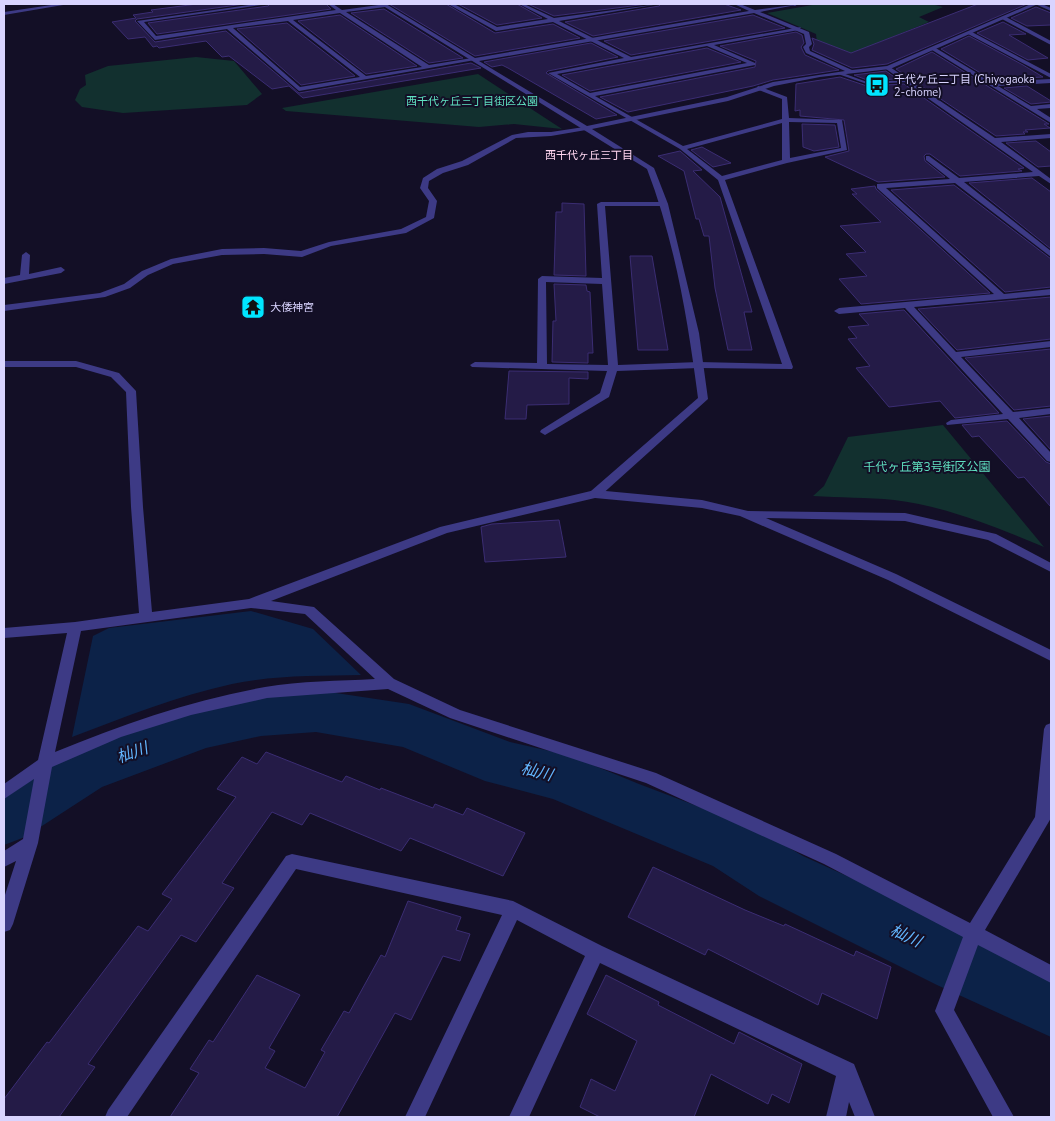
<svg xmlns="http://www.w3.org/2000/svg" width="1055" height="1121" viewBox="0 0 1055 1121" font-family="'Nunito Sans','Noto Sans JP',sans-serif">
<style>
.green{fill:#12302f}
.water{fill:#0c2248}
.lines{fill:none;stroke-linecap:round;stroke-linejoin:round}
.river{fill:#0c2248;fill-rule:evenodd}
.building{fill:#241b47;stroke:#3b2d73}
.service{fill:#3d3a85;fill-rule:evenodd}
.minor{fill:#3d3a85;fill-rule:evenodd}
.tertiary{fill:#3d3a85;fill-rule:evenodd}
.labels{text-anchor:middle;stroke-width:4;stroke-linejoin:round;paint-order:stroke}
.far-poi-label{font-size:11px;fill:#d9d4ff;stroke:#130f26;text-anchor:start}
.far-park-label{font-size:11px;fill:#5fe0c0;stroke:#130f26}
.far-neighbourhood-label{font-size:11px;fill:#ffd6f0;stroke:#130f26}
.park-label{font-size:12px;fill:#5fe0c0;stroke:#130f26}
.near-water-label{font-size:16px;font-style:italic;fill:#62b6ff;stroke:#130f26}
</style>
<rect width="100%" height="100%" fill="#130f26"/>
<path class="green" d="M 818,4 L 931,4 L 943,7 L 919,17 L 929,22 L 861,50 L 838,62 C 820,54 818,54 816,34 L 767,13 Z
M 196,57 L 234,61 L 262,94 L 247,105 L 123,113 L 82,107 L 75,100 L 80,89 L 86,85 L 85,75 L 108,66 Z
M 478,74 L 562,129 L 514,124 L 479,127 L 286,111 L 282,108 Z
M 943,425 L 1044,547 C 996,527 945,506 894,500 C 867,497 840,498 813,496 L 824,486 L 848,437 Z"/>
<path class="water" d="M 251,611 L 313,629 L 361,675 C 318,676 274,675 232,684 C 177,696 125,717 72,737 L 93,636 L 109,628 Z"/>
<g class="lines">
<path class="river" d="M 316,690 L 409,704 L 510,742 L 563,754 L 583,761 L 639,784 L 755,828 L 803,856 L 1051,969 L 1051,1037 L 937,985 L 759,896 L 713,866 L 553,799 L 485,781 L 403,747 L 316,732 L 261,736 L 206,748 L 102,787 L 25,837 L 4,845 L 4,788 L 62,753 L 204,704 L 261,694 Z"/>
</g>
<path class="building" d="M 197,4 L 244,4 L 137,19 L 135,21 L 155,42 L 226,31 L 299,93 L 471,63 L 481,68 L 303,98 L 289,86 L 272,89 L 229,56 L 222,57 L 206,41 L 159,48 L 157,46 L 153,47 L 145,37 L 128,39 L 112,22 L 136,18 L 133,15 L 153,12 L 151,10 Z
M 270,4 L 326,4 L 331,9 L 157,34 L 148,23 L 268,6 Z
M 389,4 L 446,4 L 495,33 L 553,24 L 580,38 L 475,56 Z
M 458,4 L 517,4 L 542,18 L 497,25 Z
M 528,4 L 647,4 L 554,16 Z
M 661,4 L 724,4 L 741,10 L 593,36 L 565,22 L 659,6 Z
M 978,4 L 1027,4 L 887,64 L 852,68 L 812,50 L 814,44 L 812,38 L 851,53 Z
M 1036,7 L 1051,13 L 1051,25 L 1027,26 L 1011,18 Z
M 384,9 L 463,58 L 429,63 L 351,13 Z
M 340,15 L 417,66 L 366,74 L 298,21 Z
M 753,15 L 785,28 L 631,55 L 604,41 Z
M 1003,22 L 1026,34 L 1009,35 L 1048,58 L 1028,60 L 977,33 Z
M 287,23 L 355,76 L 301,85 L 237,29 Z
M 796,32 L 802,35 L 804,43 L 801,47 L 805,55 L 839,70 L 773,80 L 753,86 L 628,112 L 600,97 L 755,67 L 756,61 L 720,46 Z
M 969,36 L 1023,65 L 1043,77 L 992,80 L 941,49 Z
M 591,43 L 618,57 L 548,71 L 546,73 L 617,115 L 596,119 L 508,68 L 502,65 L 492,67 L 484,62 Z
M 707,48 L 741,62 L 590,91 L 562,75 Z
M 932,52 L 1049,124 L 1044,124 L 1050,128 L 1025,130 L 1028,132 L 1023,132 L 1025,134 L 996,136 L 896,69 Z
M 886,71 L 897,79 L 867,80 L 854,75 Z
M 840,77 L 867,86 L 904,84 L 1024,168 L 1018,169 L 1022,171 L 960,176 L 930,154 L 926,154 L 924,156 L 925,161 L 945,177 L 878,182 L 825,157 L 849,151 L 844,120 L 800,116 L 800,110 L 795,111 L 796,84 Z
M 1027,86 L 1051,101 L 1051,102 L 1031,104 L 1004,88 Z
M 802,124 L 835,125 L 839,147 L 814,151 L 803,147 Z
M 1036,141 L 1051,152 L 1051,166 L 1038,167 L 1006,143 Z
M 702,147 L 731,163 L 713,167 L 691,150 Z
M 680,151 L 702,170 L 693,171 L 720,197 L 752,312 L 744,312 L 752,350 L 728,350 L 715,288 L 709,236 L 704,236 L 699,219 L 696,219 L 684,171 L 658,156 Z
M 1032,178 L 1051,192 L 1051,249 L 969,183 Z
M 954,185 L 1051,259 L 1051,287 L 1005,292 L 891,190 Z
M 875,186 L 876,189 L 990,293 L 861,304 L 839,279 L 867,276 L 846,254 L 866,252 L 840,226 L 881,222 L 852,194 L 857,194 L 851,189 Z
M 562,203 L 584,204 L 586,276 L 554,275 L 556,212 L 562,212 Z
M 630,256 L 652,256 L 668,350 L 638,350 Z
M 554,284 L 586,285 L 587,291 L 590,292 L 593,353 L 588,353 L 588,363 L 552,362 L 553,321 L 556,321 Z
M 1051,297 L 1051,339 L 957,350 L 918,309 Z
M 904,310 L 999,413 L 955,418 L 940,401 L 889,407 L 856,368 L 870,366 L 848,339 L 857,338 L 848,327 L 869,325 L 859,314 Z
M 1051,349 L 1051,406 L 1014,410 L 965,358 Z
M 509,371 L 588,372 L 588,379 L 569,378 L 569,404 L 527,405 L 526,419 L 505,419 Z
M 1051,416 L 1051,450 L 1023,419 Z
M 1007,421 L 1046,462 L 1051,464 L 1051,507 L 1024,477 L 1018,478 L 979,436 L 972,437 L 962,425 Z
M 559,520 L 566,557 L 485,562 L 481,527 L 492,524 Z
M 266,752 L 342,782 L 346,776 L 380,790 L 381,788 L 433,808 L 435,804 L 463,815 L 467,808 L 525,833 L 503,876 L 410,838 L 401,851 L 310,813 L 302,825 L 272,812 L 222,883 L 234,888 L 196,942 L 181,935 L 88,1064 L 95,1067 L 59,1117 L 4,1117 L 4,1099 L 47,1042 L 49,1043 L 138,926 L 148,931 L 172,899 L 162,894 L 236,797 L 217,789 L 242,757 L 257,764 Z
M 653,867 L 745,910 L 784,926 L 785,924 L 854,956 L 856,951 L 891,967 L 877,1019 L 822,993 L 818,1005 L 708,949 L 705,955 L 628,917 Z
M 408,901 L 461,917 L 456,930 L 470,934 L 460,961 L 443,956 L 411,1020 L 395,1013 L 337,1117 L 170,1117 L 199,1073 L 190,1069 L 209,1040 L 213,1042 L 257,975 L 300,995 L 269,1048 L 275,1051 L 265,1068 L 305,1088 L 325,1052 L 321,1050 L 344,1011 L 349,1013 L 381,955 L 385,957 Z
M 606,975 L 659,1002 L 658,1005 L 734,1044 L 739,1032 L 802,1064 L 789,1103 L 772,1094 L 768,1104 L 711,1074 L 694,1117 L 600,1117 L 580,1107 L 591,1079 L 615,1091 L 637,1041 L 587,1014 Z"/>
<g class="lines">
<path class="service" d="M 840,72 L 867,82 L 908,80 L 910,81 L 908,82 L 867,84 L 838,74 Z"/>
<path class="minor" d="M 58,4 L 69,4 L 4,15 L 4,12 Z
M 256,4 L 268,4 L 144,22 L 156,36 L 336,10 L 328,4 L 333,4 L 342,10 L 386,4 L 388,5 L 385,7 L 346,12 L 429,65 L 472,58 L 475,60 L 299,91 L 227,29 L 155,40 L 137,21 ZM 340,13 L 422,67 L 366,76 L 293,20 ZM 288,21 L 360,77 L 300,87 L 233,28 Z
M 448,4 L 454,4 L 497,27 L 548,19 L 519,4 L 524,4 L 554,18 L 659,4 L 559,21 L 631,57 L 801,27 L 799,30 L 714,45 L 755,63 L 755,65 L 595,96 L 683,146 L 782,119 L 782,99 L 756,89 L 758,86 L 787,97 L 789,118 L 842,120 L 847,150 L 787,163 L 725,180 L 793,367 L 792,369 L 699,368 L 617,371 L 609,397 L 545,435 L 540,432 L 541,430 L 600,393 L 607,371 L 472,367 L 470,365 L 475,362 L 537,363 L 538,279 L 542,276 L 602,278 L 597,204 L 601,202 L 664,202 L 668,204 L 664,206 L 605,206 L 618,365 L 699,362 L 782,364 L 718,180 L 680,149 L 548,73 L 624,58 L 553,22 L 496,31 ZM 707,46 L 747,63 L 590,93 L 557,74 ZM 789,122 L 837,123 L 841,148 L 790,158 ZM 782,123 L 782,160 L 722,176 L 687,149 ZM 546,282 L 602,284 L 608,365 L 547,364 Z
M 791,4 L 798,4 L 795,6 Z
M 1035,4 L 1042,4 L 1051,8 L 1051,11 Z
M 1002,17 L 1006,17 L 1051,41 L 1051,45 L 1002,19 Z
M 970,31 L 1051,74 L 1051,78 L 968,34 Z
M 934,47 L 992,82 L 1051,79 L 1051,83 L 998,86 L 1031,106 L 1051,104 L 1051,108 L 1037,109 L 1051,118 L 1051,123 L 932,50 Z
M 886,67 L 890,67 L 995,138 L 1051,134 L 1051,138 L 1001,142 L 1051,179 L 1051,184 L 1039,176 L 964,182 L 1051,251 L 1051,257 L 955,183 L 886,188 L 1004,294 L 1051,289 L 1051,295 L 914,307 L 956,352 L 1051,341 L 1051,347 L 961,357 L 1013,412 L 1051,408 L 1051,414 L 1019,418 L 1051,453 L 1051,462 L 1047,461 L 1008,419 L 947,425 L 946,423 L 951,420 L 1003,414 L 905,308 L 839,314 L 834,311 L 839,308 L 994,294 L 877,188 L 877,184 L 950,179 L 926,160 L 926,156 L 929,156 L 959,178 L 1033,172 L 886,69 Z
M 584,127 L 587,129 L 586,130 L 551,136 L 516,138 L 468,165 L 443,173 L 429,181 L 428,188 L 437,201 L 434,218 L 406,233 L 331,246 L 302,257 L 264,254 L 222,255 L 173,264 L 148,275 L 130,288 L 105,297 L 4,311 L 4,305 L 100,293 L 124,284 L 142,271 L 171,259 L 222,249 L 264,248 L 301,251 L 329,242 L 401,229 L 426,217 L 429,201 L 420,188 L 423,178 L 437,169 L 462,161 L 512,135 L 528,132 L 551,132 Z
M 26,252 L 30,255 L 29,274 L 61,267 L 65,270 L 61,273 L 4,284 L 4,278 L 20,275 L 22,255 Z
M 4,361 L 76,361 L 119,373 L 136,391 L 143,507 L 152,612 L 249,599 L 440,527 L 595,490 L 702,500 L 748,511 L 905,513 L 996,534 L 1051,563 L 1051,572 L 988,540 L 905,521 L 766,518 L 896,574 L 1051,650 L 1051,661 L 888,580 L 740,516 L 702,508 L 595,498 L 447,533 L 271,601 L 314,607 L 394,679 L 460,710 L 656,773 L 836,854 L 970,923 L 1035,817 L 1044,729 L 1046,725 L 1051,723 L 1051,818 L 985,930 L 1051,965 L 1051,983 L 978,945 L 954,1010 L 1014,1117 L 993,1117 L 935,1011 L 963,937 L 824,864 L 646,783 L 450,718 L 388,689 L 267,698 L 191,715 L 121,737 L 52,767 L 38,843 L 13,924 L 10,930 L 4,932 L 4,898 L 16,861 L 4,867 L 4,851 L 23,839 L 34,779 L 4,799 L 4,784 L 38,760 L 67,633 L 4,638 L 4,628 L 75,622 L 139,613 L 131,507 L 126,392 L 111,377 L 76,367 L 4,367 ZM 251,608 L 305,614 L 375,679 C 340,681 300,681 265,687 C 192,700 123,724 55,752 L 81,631 Z
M 292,854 L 513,901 L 602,946 L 854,1064 L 875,1117 L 855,1117 L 849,1102 L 846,1117 L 826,1117 L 836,1076 L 600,963 L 529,1117 L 509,1117 L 585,956 L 517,920 L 425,1117 L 405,1117 L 502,915 L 296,869 L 127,1117 L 105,1117 L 108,1110 L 286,856 Z"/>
<path class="tertiary" d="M 380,4 L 386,4 L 475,58 L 749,11 L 734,4 L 740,4 L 755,10 L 801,4 L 760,12 L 809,32 L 812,44 L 809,47 L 810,51 L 852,70 L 887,66 L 1031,4 L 1038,4 L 890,69 L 820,77 L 774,86 L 728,101 L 592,129 L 654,168 L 668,204 L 699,333 L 708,399 L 599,497 L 591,497 L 589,494 L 591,491 L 698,398 C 688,321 675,242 647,169 ZM 754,13 L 804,34 L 806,44 L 803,47 L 806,53 L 845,71 L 773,82 L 727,97 L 587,126 L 479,61 Z"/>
</g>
<defs>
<g id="bus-square" transform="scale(1.25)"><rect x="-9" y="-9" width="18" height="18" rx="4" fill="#00e5ff" stroke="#130f26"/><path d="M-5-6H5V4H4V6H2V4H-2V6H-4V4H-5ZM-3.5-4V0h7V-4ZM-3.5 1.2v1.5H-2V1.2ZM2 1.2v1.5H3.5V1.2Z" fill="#111"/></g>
<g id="temple-square" transform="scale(1.25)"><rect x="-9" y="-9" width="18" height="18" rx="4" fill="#00e5ff" stroke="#130f26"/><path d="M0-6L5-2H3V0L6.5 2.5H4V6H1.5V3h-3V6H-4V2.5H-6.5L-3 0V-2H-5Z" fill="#111"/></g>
</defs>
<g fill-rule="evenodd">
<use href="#bus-square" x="877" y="85"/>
<use href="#temple-square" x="253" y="307"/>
</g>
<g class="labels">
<g class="far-poi-label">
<text x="894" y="83">千代ケ丘二丁目 (Chiyogaoka<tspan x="894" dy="13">2-chōme)</tspan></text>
<text x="270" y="311">大倭神宮</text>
</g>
<g class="far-park-label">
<text x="472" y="105">西千代ヶ丘三丁目街区公園</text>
</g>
<g class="far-neighbourhood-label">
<text x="589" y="159">西千代ヶ丘三丁目</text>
</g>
<g class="park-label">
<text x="927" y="471">千代ヶ丘第3号街区公園</text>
</g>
<g class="near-water-label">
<text transform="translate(132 752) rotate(-20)" y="6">杣川</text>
<text transform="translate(537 771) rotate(14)" y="6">杣川</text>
<text transform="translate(906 935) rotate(25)" y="6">杣川</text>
</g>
</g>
<rect width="1055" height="1121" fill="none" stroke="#d9d4ff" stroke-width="10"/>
</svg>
